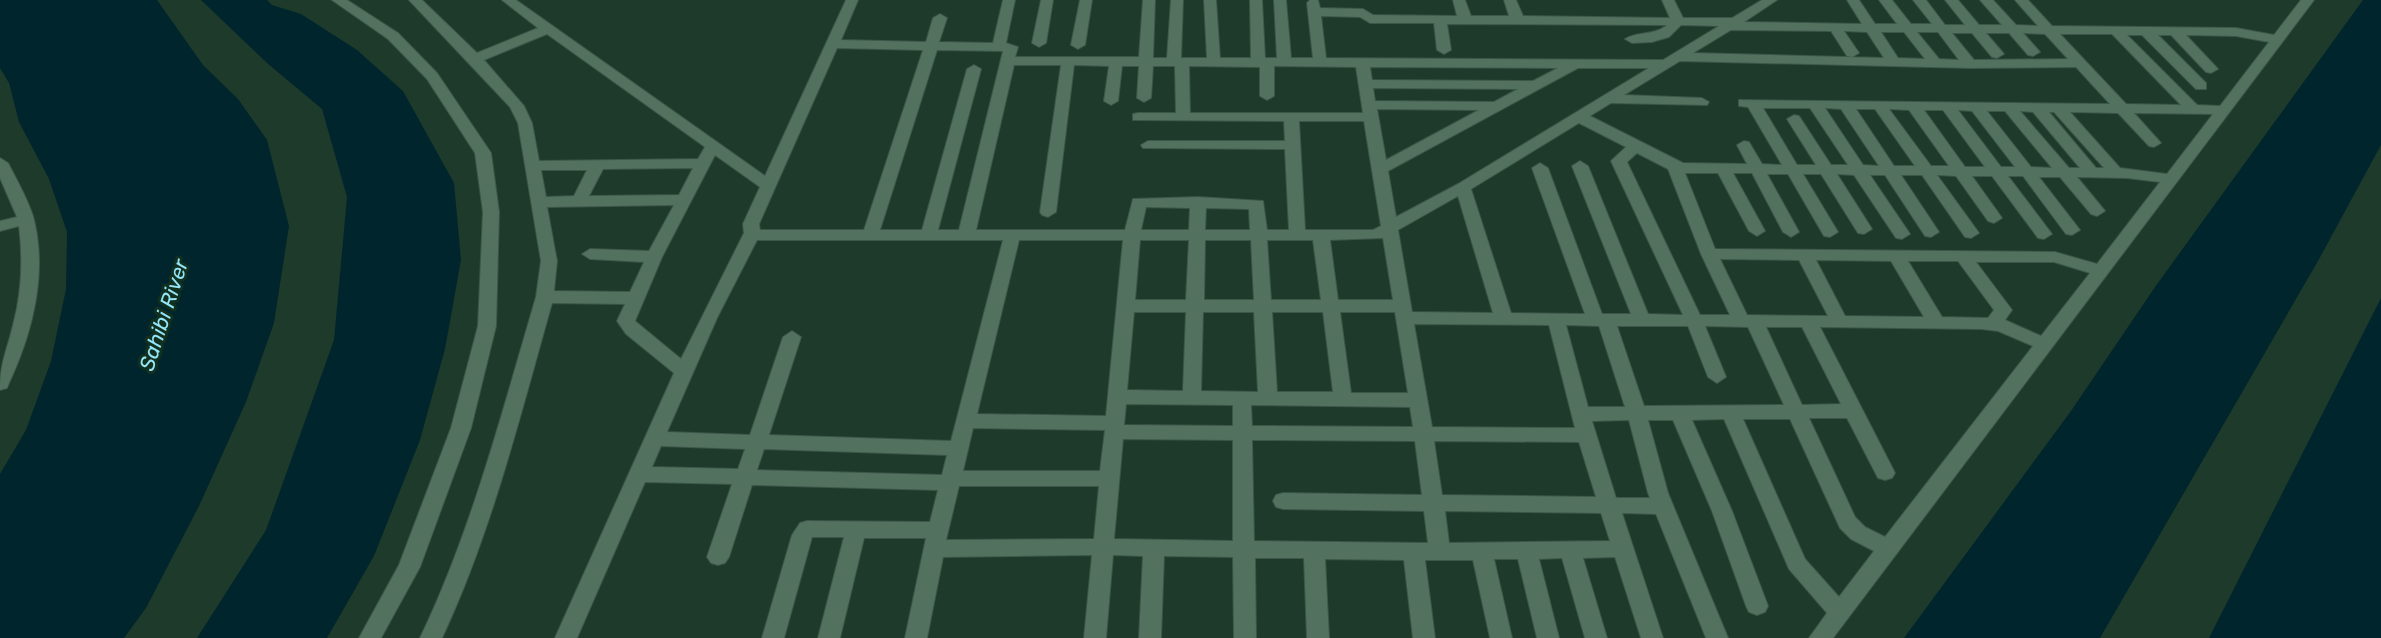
<svg xmlns="http://www.w3.org/2000/svg" width="2381" height="638" viewBox="0 0 2381 638" font-family="Rubik,sans-serif">
<style>
.water{fill:#00252d}
.lines{fill:none;stroke-linecap:round;stroke-linejoin:round}
.minor-casing{stroke:#3c5649;stroke-width:2}
.minor{fill:#52715f;fill-rule:evenodd}
.labels{text-anchor:middle;stroke-width:6;stroke-linejoin:round;paint-order:stroke}
.water-label{font-size:21px;font-style:italic;fill:#93e6f8;stroke:#123020}
</style>
<rect width="100%" height="100%" fill="#1d3a2a"/>
<path class="water" d="M 0,0 L 157,0 L 203,65 L 238,99 L 267,140 L 289,226 L 274,323 L 246,402 L 199,506 L 146,608 L 124,638 L 0,638 L 0,474 L 26,430 L 51,361 L 66,289 L 67,232 L 49,179 L 19,122 L 9,83 L 0,68 Z
M 201,0 L 267,0 L 272,5 L 301,14 L 357,50 L 403,91 L 454,183 L 461,260 L 445,349 L 420,440 L 374,556 L 327,638 L 197,638 L 266,530 L 334,340 L 347,197 L 322,109 L 267,63 Z
M 2363,0 L 2381,0 L 2381,145 L 2318,261 L 2100,638 L 1904,638 L 2071,411 L 2155,287 Z
M 2381,298 L 2381,638 L 2209,638 Z"/>
<g class="lines">
<g class="minor-casing">
<path id="minor" d="M 332,0 L 347,0 L 398,33 L 437,73 L 491,153 L 499,212 L 496,326 L 471,428 L 420,567 L 381,638 L 359,638 L 399,565 L 451,428 L 478,326 L 483,212 L 475,153 L 427,79 L 388,39 Z
M 409,0 L 422,0 L 477,53 L 538,28 L 502,0 L 516,0 L 765,176 L 846,0 L 858,0 L 841,40 L 926,42 L 933,18 L 940,14 L 947,18 L 939,42 L 993,43 L 1003,0 L 1015,0 L 1006,43 L 1018,47 L 1015,57 L 1139,57 L 1143,0 L 1155,0 L 1153,58 L 1167,58 L 1171,0 L 1183,0 L 1181,58 L 1207,58 L 1204,0 L 1216,0 L 1220,58 L 1251,58 L 1250,0 L 1262,0 L 1265,58 L 1277,58 L 1274,0 L 1286,0 L 1291,58 L 1313,58 L 1307,3 L 1310,0 L 1318,0 L 1320,8 L 1363,9 L 1373,15 L 1457,16 L 1453,0 L 1465,0 L 1471,16 L 1509,16 L 1504,0 L 1516,0 L 1523,16 L 1670,18 L 1662,0 L 1674,0 L 1683,18 L 1732,18 L 1762,0 L 1777,0 L 1744,22 L 1862,24 L 1847,0 L 1859,0 L 1875,24 L 1897,24 L 1879,0 L 1892,0 L 1911,24 L 1932,24 L 1913,0 L 1926,0 L 1945,25 L 1965,25 L 1945,0 L 1958,0 L 1979,25 L 2002,25 L 1980,0 L 1993,0 L 2016,25 L 2038,26 L 2015,0 L 2028,0 L 2052,26 L 2236,28 L 2274,35 L 2301,0 L 2314,0 L 1833,638 L 1809,638 L 1827,613 L 1789,569 L 1724,419 L 1692,420 L 1732,511 L 1768,606 L 1765,612 L 1757,615 L 1749,612 L 1746,606 L 1712,511 L 1673,420 L 1648,420 L 1668,493 L 1728,638 L 1706,638 L 1656,514 L 1622,513 L 1663,638 L 1641,638 L 1615,557 L 1583,558 L 1607,638 L 1585,638 L 1562,558 L 1539,559 L 1559,638 L 1537,638 L 1518,559 L 1494,559 L 1512,638 L 1490,638 L 1473,560 L 1425,560 L 1435,638 L 1413,638 L 1404,560 L 1325,559 L 1329,638 L 1307,638 L 1304,558 L 1255,558 L 1256,638 L 1234,638 L 1233,557 L 1164,556 L 1161,638 L 1139,638 L 1143,556 L 1113,555 L 1106,638 L 1084,638 L 1092,555 L 943,557 L 927,638 L 905,638 L 926,538 L 864,538 L 840,638 L 818,638 L 844,537 L 812,537 L 784,638 L 762,638 L 792,535 L 800,523 L 807,521 L 930,522 L 938,490 L 752,485 L 729,557 L 725,563 L 718,565 L 711,563 L 707,557 L 732,484 L 645,482 L 577,638 L 555,638 L 674,373 L 626,334 L 617,321 L 625,304 L 552,303 C 520,416 492,531 442,638 L 420,638 C 472,530 502,412 536,297 L 541,261 L 518,123 L 510,107 ZM 1321,16 L 1360,17 L 1370,23 L 1434,23 L 1437,50 L 1444,54 L 1451,50 L 1447,24 L 1667,25 C 1654,36 1637,31 1625,39 L 1632,43 L 1652,42 L 1669,37 L 1681,25 L 1719,26 L 1663,60 L 1326,58 ZM 1731,30 L 1831,31 L 1847,56 L 1852,57 L 1859,53 L 1844,31 L 1867,32 L 1884,58 L 1693,53 ZM 1881,32 L 1904,32 L 1925,59 L 1898,58 ZM 1917,32 L 1938,32 L 1959,60 L 1939,59 ZM 1952,33 L 1972,33 L 1992,57 L 1997,58 L 2004,54 L 1986,33 L 2009,33 L 2028,55 L 2033,56 L 2040,52 L 2023,33 L 2045,34 L 2068,59 L 1974,60 ZM 547,34 L 705,147 L 698,159 L 539,161 L 532,123 L 524,106 L 484,60 ZM 2060,34 L 2112,34 L 2181,105 L 2126,104 ZM 2127,35 L 2142,35 L 2196,89 L 2206,89 L 2206,83 L 2158,35 L 2171,35 L 2206,72 L 2211,73 L 2218,69 L 2186,35 L 2236,36 L 2269,42 L 2220,106 L 2197,105 ZM 837,48 L 923,50 L 864,230 L 760,230 L 759,224 ZM 937,50 L 1003,51 L 959,230 L 938,230 L 981,69 L 974,65 L 967,69 L 922,230 L 880,230 ZM 1680,61 L 1970,68 L 2076,67 L 2110,104 L 1739,100 L 1739,106 L 1748,107 L 1782,165 L 1762,164 L 1749,142 L 1744,141 L 1737,145 L 1747,164 L 1683,163 L 1590,116 L 1611,103 L 1707,105 L 1709,102 L 1702,98 L 1624,95 ZM 1014,65 L 1061,65 L 1040,212 L 1042,215 L 1048,217 L 1056,212 L 1074,65 L 1109,66 L 1104,101 L 1111,105 L 1118,101 L 1122,66 L 1139,66 L 1137,98 L 1144,102 L 1151,98 L 1153,66 L 1175,66 L 1176,113 L 1138,113 L 1133,114 L 1133,120 L 1284,121 L 1285,141 L 1148,141 L 1141,145 L 1143,148 L 1285,149 L 1289,230 L 1267,230 L 1263,201 L 1198,197 L 1133,199 L 1125,230 L 976,230 ZM 1189,66 L 1260,67 L 1260,96 L 1267,100 L 1274,96 L 1274,66 L 1356,67 L 1363,113 L 1190,113 ZM 1370,67 L 1558,68 L 1533,81 L 1372,80 ZM 1578,68 L 1649,68 L 1458,184 L 1396,217 L 1388,171 ZM 1373,88 L 1518,89 L 1494,102 L 1375,101 ZM 1763,108 L 1810,108 L 1848,165 L 1831,165 L 1799,116 L 1794,115 L 1787,119 L 1816,165 L 1797,165 ZM 1825,108 L 1841,109 L 1879,166 L 1863,165 ZM 1377,109 L 1479,110 L 1386,160 ZM 1856,109 L 1875,109 L 1915,166 L 1894,166 ZM 1889,109 L 1909,110 L 1949,166 L 1931,166 ZM 1924,110 L 1943,110 L 1985,167 L 1965,167 ZM 1958,110 L 1972,111 L 2015,167 L 2001,167 ZM 1987,111 L 2005,111 L 2052,168 L 2031,167 ZM 2020,111 L 2033,112 L 2080,168 L 2069,168 ZM 2049,112 L 2054,112 L 2104,168 L 2096,168 ZM 2070,112 L 2118,113 L 2149,146 L 2154,147 L 2161,143 L 2134,113 L 2213,114 L 2167,174 L 2120,168 ZM 1299,121 L 1364,121 L 1381,226 L 1373,230 L 1305,230 ZM 1579,123 L 1626,147 L 1611,161 L 1683,315 L 1648,314 L 1588,166 L 1580,161 L 1572,166 L 1631,314 L 1602,314 L 1548,168 L 1540,163 L 1532,168 L 1585,314 L 1511,313 L 1471,189 ZM 1637,153 L 1668,169 L 1701,254 L 1730,315 L 1700,315 L 1627,162 ZM 715,155 L 760,187 L 743,224 L 744,233 L 681,359 L 635,321 L 662,257 ZM 693,168 L 679,195 L 589,196 L 603,169 ZM 541,170 L 587,170 L 574,196 L 546,197 ZM 1685,173 L 1718,173 L 1749,231 L 1757,236 L 1765,231 L 1733,173 L 1752,173 L 1783,232 L 1791,237 L 1799,232 L 1767,174 L 1788,174 L 1824,236 L 1830,237 L 1838,232 L 1803,174 L 1821,174 L 1858,233 L 1864,234 L 1872,229 L 1837,174 L 1854,175 L 1896,238 L 1902,239 L 1910,234 L 1870,175 L 1885,175 L 1925,236 L 1931,237 L 1939,232 L 1901,175 L 1922,175 L 1965,237 L 1971,238 L 1979,233 L 1937,175 L 1956,176 L 1988,221 L 1994,223 L 2002,218 L 1972,176 L 1992,176 L 2038,238 L 2044,239 L 2052,234 L 2008,176 L 2023,176 L 2066,234 L 2072,235 L 2080,230 L 2039,177 L 2060,177 L 2091,214 L 2097,216 L 2105,211 L 2077,177 L 2127,178 L 2160,182 L 2097,264 L 2055,252 L 1715,249 ZM 1458,196 L 1493,313 L 1412,312 L 1398,230 ZM 674,205 L 649,251 L 590,249 L 582,254 L 590,259 L 644,262 L 630,292 L 554,291 L 557,261 L 547,207 ZM 1146,207 L 1190,208 L 1189,230 L 1141,230 ZM 1206,208 L 1249,209 L 1250,230 L 1205,230 ZM 1383,238 L 1393,300 L 1338,300 L 1330,240 ZM 757,240 L 1003,240 L 951,441 L 769,435 L 801,337 L 792,331 L 783,337 L 750,435 L 667,432 L 717,318 ZM 1019,240 L 1123,240 L 1106,416 L 977,414 ZM 1140,240 L 1189,240 L 1186,300 L 1135,300 ZM 1205,240 L 1251,240 L 1254,300 L 1204,300 ZM 1267,240 L 1313,240 L 1321,300 L 1271,300 ZM 1720,259 L 1799,260 L 1828,316 L 1747,315 ZM 1816,260 L 1891,261 L 1924,317 L 1845,316 ZM 1908,261 L 1958,261 L 1994,310 L 1988,318 L 1942,317 ZM 1976,262 L 2054,262 L 2090,273 L 2041,336 L 2005,320 L 2012,310 ZM 1134,312 L 1186,312 L 1183,391 L 1127,390 ZM 1203,312 L 1254,312 L 1258,392 L 1201,391 ZM 1272,312 L 1323,312 L 1333,392 L 1277,392 ZM 1340,312 L 1395,312 L 1408,393 L 1351,393 ZM 1414,324 L 1549,325 L 1575,428 L 1432,427 ZM 1566,325 L 1599,326 L 1625,407 L 1588,407 ZM 1617,326 L 1688,326 L 1708,377 L 1717,383 L 1726,377 L 1705,326 L 1748,327 L 1784,405 L 1644,406 ZM 1766,327 L 1802,327 L 1841,404 L 1802,405 ZM 1820,327 L 1981,329 L 1998,331 L 2033,346 L 1885,537 L 1865,527 L 1855,517 L 1809,418 L 1847,418 L 1878,478 L 1885,480 L 1892,478 L 1895,473 ZM 1126,404 L 1233,405 L 1233,426 L 1124,425 ZM 1251,405 L 1410,407 L 1413,427 L 1252,426 ZM 1743,419 L 1790,419 L 1840,528 L 1851,539 L 1874,551 L 1839,597 L 1805,559 ZM 1629,420 L 1648,493 L 1650,498 L 1616,498 L 1592,421 ZM 973,428 L 1105,430 L 1100,471 L 963,471 ZM 1123,439 L 1233,440 L 1233,541 L 1114,539 ZM 1252,440 L 1415,441 L 1422,495 L 1283,493 L 1276,495 L 1273,501 L 1276,507 L 1283,509 L 1424,511 L 1428,543 L 1254,541 ZM 1434,441 L 1579,442 L 1596,497 L 1442,495 ZM 661,446 L 745,449 L 738,469 L 652,467 ZM 764,449 L 947,455 L 942,475 L 757,470 ZM 959,486 L 1099,486 L 1094,539 L 946,540 ZM 1445,511 L 1601,513 L 1610,541 L 1449,543 Z
M 1041,0 L 1053,0 L 1046,43 L 1039,47 L 1032,43 Z
M 1080,0 L 1092,0 L 1085,45 L 1078,49 L 1071,45 Z
M 0,158 L 8,163 C 17,180 27,198 33,216 C 48,271 33,332 9,383 L 7,388 L 0,390 C 0,362 7,351 13,325 C 22,292 23,259 19,226 L 0,231 L 0,221 L 17,217 L 0,178 Z"/>
</g>
<use href="#minor" class="minor"/>
</g>
<g class="labels">
<g class="water-label">
<text transform="translate(164 315) rotate(-72)" y="7">Sahibi River</text>
</g>
</g>
</svg>
